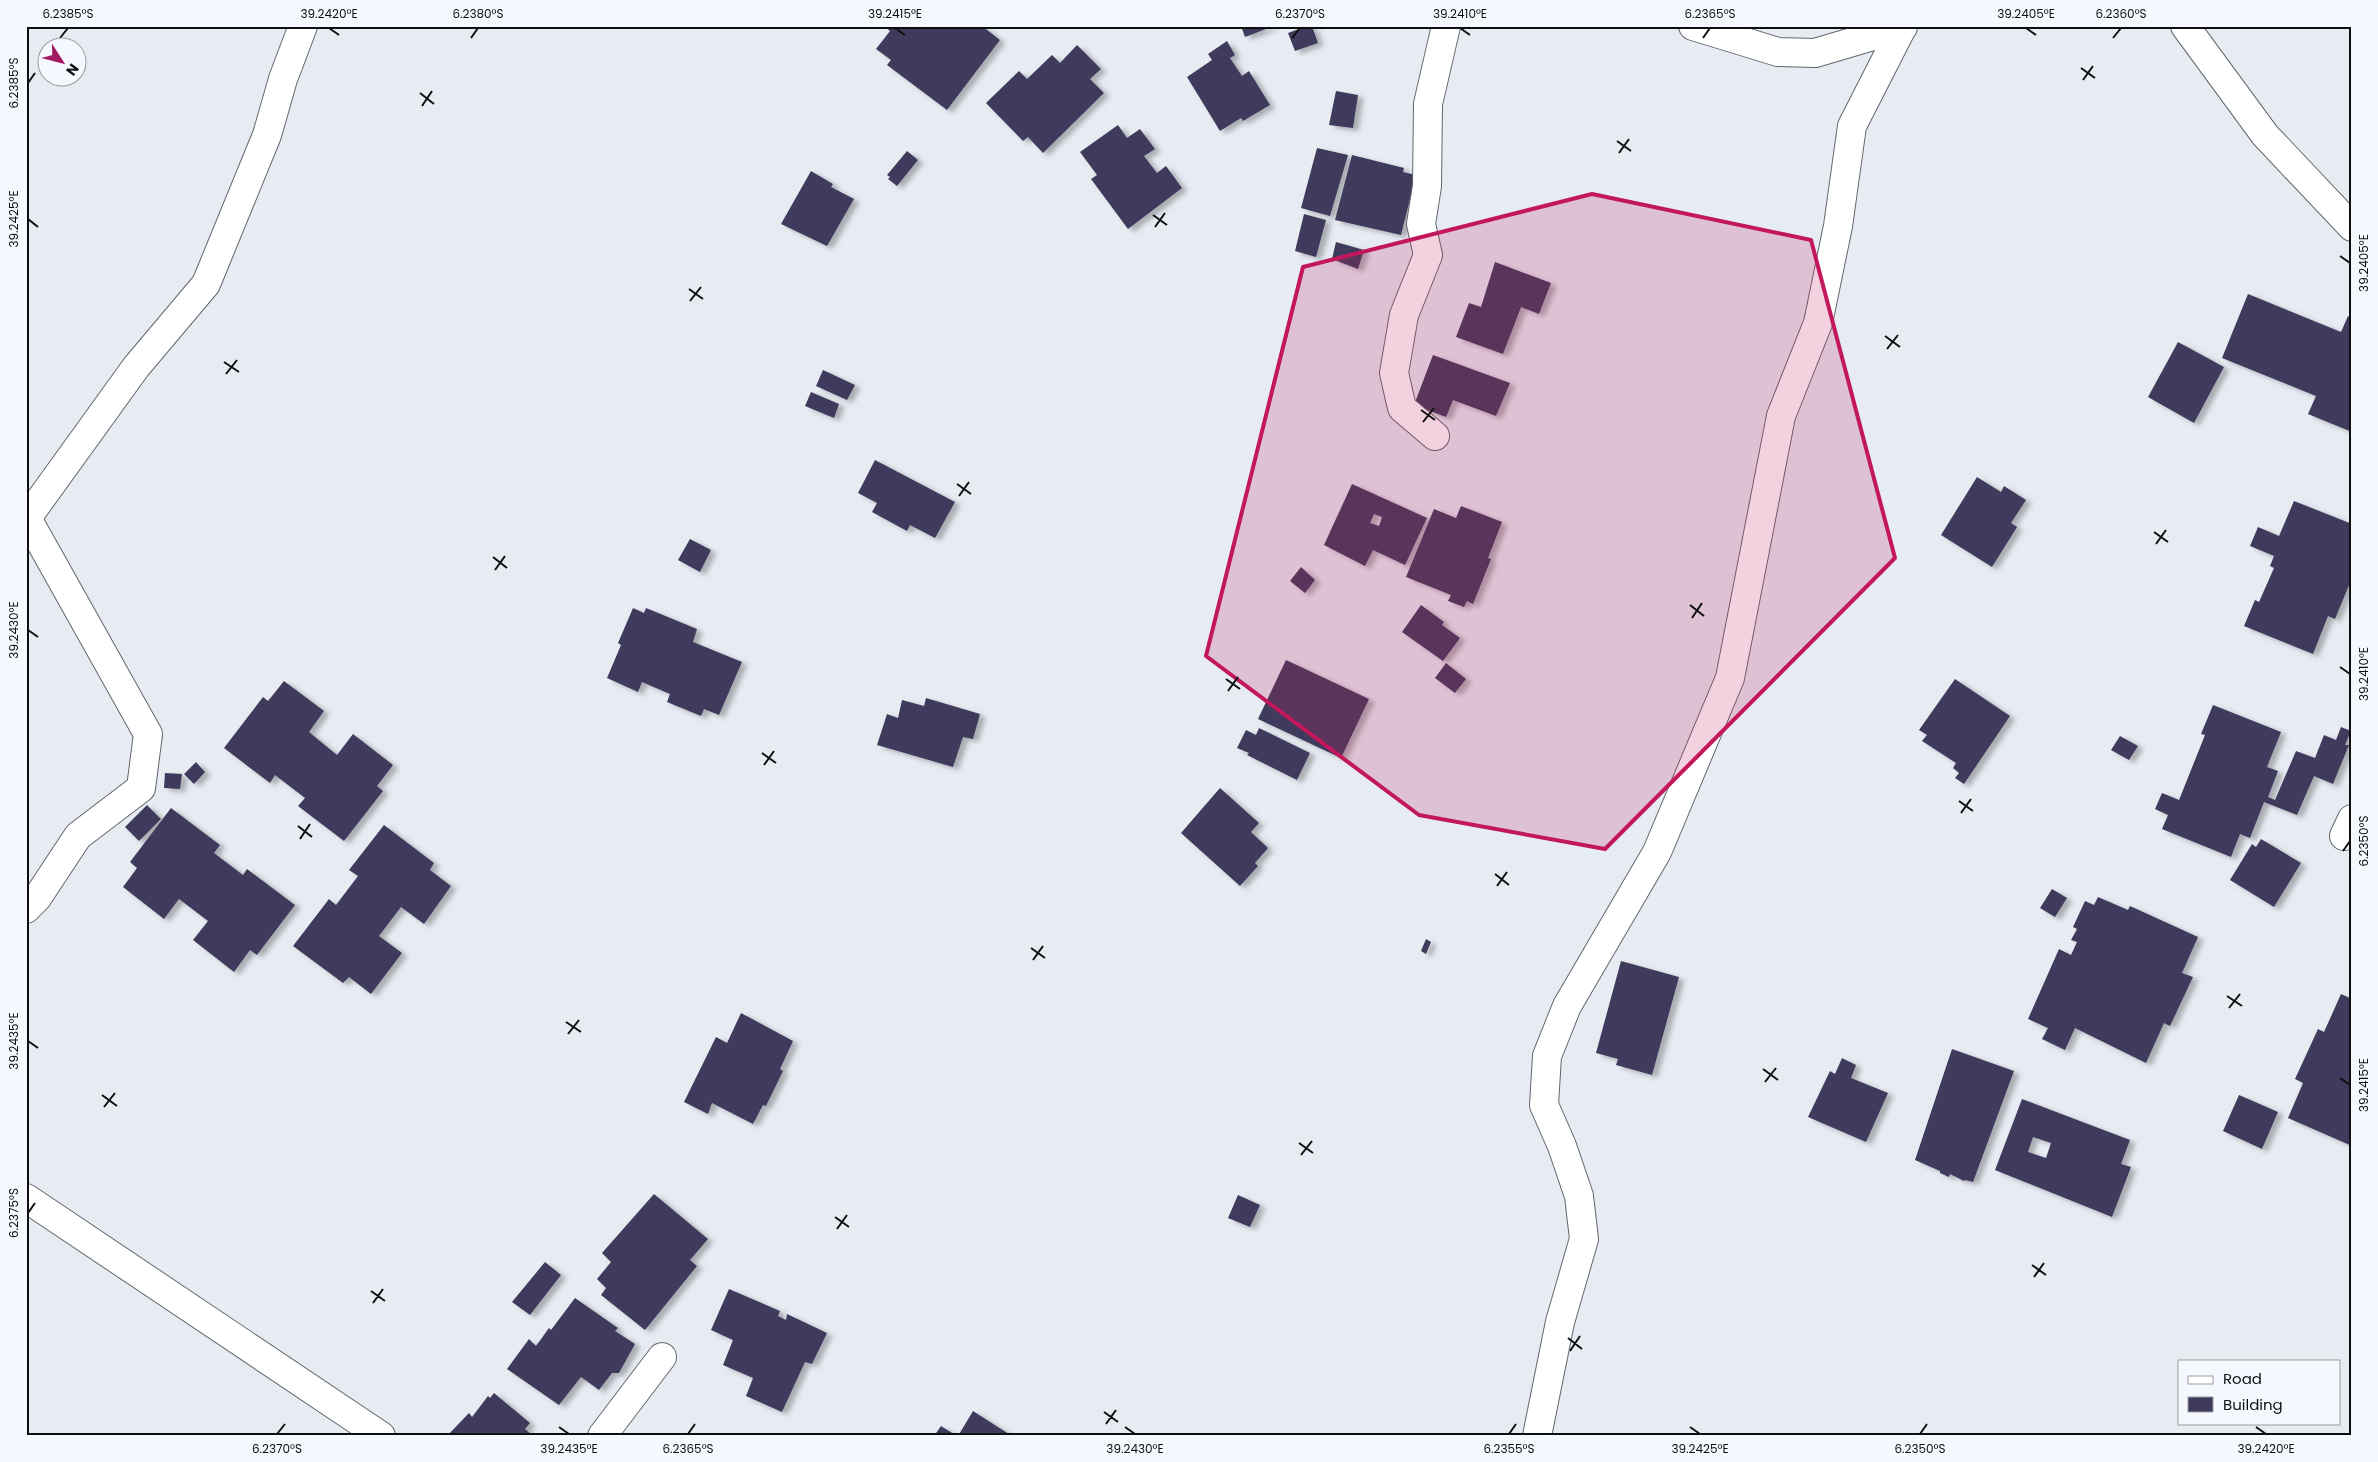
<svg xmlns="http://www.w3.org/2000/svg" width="2378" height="1462" viewBox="0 0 2378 1462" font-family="Poppins,sans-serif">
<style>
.building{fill:#3f3a5b;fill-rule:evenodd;filter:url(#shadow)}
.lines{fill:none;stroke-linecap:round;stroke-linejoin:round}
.street-casing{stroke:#63666d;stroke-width:30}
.street{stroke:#fff;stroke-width:28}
.marked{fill:#c2185b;fill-opacity:0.2;stroke:#c2185b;stroke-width:4;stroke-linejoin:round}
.ticks{fill:none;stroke:#0e0f11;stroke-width:2}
.neatline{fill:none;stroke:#0e0f11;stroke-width:2}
.ticks-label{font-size:12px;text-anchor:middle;fill:#0e0f11}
</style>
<defs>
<filter id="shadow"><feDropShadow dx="5.5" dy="3" stdDeviation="2.5" flood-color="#0004"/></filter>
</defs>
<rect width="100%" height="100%" fill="#e7ecf3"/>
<path class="building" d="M 884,26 L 982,26 L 1000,40 L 947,110 L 887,65 L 891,60 L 876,49 L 890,31 Z
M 1241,26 L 1274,26 L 1245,37 Z
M 1307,26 L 1312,26 L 1318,43 L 1295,51 L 1288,33 Z
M 1227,41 L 1235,55 L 1230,58 L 1242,76 L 1249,71 L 1270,105 L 1243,121 L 1241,118 L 1220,131 L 1187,77 L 1212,60 L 1208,54 Z
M 1077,45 L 1101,69 L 1090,79 L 1104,93 L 1043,153 L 1028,137 L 1023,141 L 986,103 L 1019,71 L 1027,79 L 1052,55 L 1060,63 Z
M 1336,91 L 1358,95 L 1353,128 L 1329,125 Z
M 1118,125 L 1127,138 L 1140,129 L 1155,149 L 1144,156 L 1157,173 L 1166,166 L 1182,188 L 1128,229 L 1091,179 L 1097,175 L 1080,152 Z
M 1317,148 L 1348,155 L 1330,216 L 1301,208 Z
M 907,151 L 918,160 L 897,186 L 888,179 L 890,177 L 887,175 Z
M 1352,155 L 1404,168 L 1403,172 L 1416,175 L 1401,235 L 1335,220 Z
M 811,171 L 833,184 L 831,187 L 854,199 L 827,246 L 781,224 Z
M 1304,214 L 1326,220 L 1316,257 L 1295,251 Z
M 1336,242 L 1364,250 L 1358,269 L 1332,259 Z
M 1495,262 L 1551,283 L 1539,314 L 1521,307 L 1503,354 L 1456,337 L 1469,303 L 1481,307 Z
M 2248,294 L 2341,332 L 2348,316 L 2352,318 L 2352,432 L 2308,414 L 2316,396 L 2222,358 Z
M 2178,342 L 2224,367 L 2194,423 L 2148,397 Z
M 1433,355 L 1510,383 L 1496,416 L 1453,400 L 1446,417 L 1414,405 Z
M 823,370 L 855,385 L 847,400 L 816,386 Z
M 811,392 L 839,404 L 834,418 L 805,406 Z
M 875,460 L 955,502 L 935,538 L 910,525 L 907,531 L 872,512 L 877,503 L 858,493 Z
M 1977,477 L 2001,492 L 2004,486 L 2026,500 L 2011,523 L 2017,527 L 1992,567 L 1941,535 Z
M 1352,484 L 1427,518 L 1405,565 L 1373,550 L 1365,566 L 1324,545 ZM 1374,514 L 1382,517 L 1379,526 L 1370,523 Z
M 2294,501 L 2352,524 L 2352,558 L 2349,566 L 2352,567 L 2352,578 L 2335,619 L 2328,616 L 2313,654 L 2244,626 L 2255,600 L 2259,602 L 2274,568 L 2270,566 L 2274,556 L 2250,546 L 2258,527 L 2279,536 Z
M 1461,506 L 1502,522 L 1488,558 L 1491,559 L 1473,604 L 1467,601 L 1464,607 L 1448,601 L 1451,595 L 1406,577 L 1434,509 L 1456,518 Z
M 690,539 L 711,550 L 700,572 L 678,560 Z
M 1301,567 L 1315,580 L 1305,593 L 1290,581 Z
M 1421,605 L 1444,622 L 1442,625 L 1460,638 L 1443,661 L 1402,632 Z
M 633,608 L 644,613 L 646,608 L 697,629 L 693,642 L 742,662 L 719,715 L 704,709 L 701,716 L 667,702 L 670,694 L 642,682 L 638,692 L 607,678 L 621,645 L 618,643 Z
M 1286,660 L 1369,699 L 1341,758 L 1258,719 Z
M 1446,663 L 1466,679 L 1455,693 L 1435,678 Z
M 1955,679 L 2010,716 L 1964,784 L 1955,778 L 1959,773 L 1953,768 L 1956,763 L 1922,741 L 1927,735 L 1919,730 Z
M 284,681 L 324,711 L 309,732 L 337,755 L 353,734 L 393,765 L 377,786 L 383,791 L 344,841 L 298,806 L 305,798 L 275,775 L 270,783 L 224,748 L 263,697 L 268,701 Z
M 926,698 L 980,714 L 973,739 L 963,737 L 953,767 L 877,745 L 887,714 L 898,718 L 902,700 L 924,706 Z
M 2213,705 L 2281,732 L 2267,767 L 2278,771 L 2268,797 L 2275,800 L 2296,751 L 2315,758 L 2324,735 L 2336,740 L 2341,727 L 2351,731 L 2345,745 L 2349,745 L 2333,784 L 2314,776 L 2297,815 L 2264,802 L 2250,838 L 2240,834 L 2231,857 L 2162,829 L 2168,815 L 2155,809 L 2162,793 L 2179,800 L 2205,735 L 2201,734 Z
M 1259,728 L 1310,753 L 1297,780 L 1247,755 L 1249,753 L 1237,748 L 1246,730 L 1256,735 Z
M 2120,736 L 2138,746 L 2129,760 L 2111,750 Z
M 196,762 L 205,772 L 194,784 L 184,774 Z
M 165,773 L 182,774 L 180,789 L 164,788 Z
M 1220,788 L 1259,823 L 1251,832 L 1268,848 L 1255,863 L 1258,866 L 1240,886 L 1181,833 Z
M 147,805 L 161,819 L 139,841 L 125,827 Z
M 171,808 L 220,845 L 214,853 L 243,875 L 247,869 L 295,905 L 257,955 L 250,950 L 234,972 L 193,940 L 208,921 L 179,899 L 164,919 L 123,887 L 137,868 L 130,862 Z
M 384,825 L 434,863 L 430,870 L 451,886 L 424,924 L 401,907 L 379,936 L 402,953 L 371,994 L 349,977 L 343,983 L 293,946 L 329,899 L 336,905 L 358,876 L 349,870 Z
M 2261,839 L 2301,863 L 2274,907 L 2230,880 L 2252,844 L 2256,847 Z
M 2052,889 L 2067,898 L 2055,917 L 2040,908 Z
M 2098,897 L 2128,910 L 2130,906 L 2198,937 L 2182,973 L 2193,977 L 2170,1026 L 2164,1023 L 2146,1063 L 2075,1028 L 2065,1050 L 2042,1039 L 2048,1028 L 2028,1019 L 2059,949 L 2071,955 L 2077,942 L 2071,940 L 2077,929 L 2073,927 L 2085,901 L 2094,905 Z
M 1426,939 L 1431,942 L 1426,954 L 1421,951 Z
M 1621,961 L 1679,977 L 1652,1075 L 1616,1065 L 1618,1059 L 1596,1053 Z
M 2341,994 L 2352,999 L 2352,1146 L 2288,1118 L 2303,1083 L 2295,1079 L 2318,1029 L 2324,1032 Z
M 741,1013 L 793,1041 L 780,1069 L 783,1071 L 766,1106 L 763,1105 L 753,1124 L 712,1103 L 708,1114 L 684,1102 L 716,1037 L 727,1043 Z
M 1952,1049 L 2014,1071 L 1973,1182 L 1965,1180 L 1964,1181 L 1950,1174 L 1949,1177 L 1940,1173 L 1940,1171 L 1915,1160 Z
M 1842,1058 L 1856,1065 L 1851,1078 L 1888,1093 L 1866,1142 L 1808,1117 L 1830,1071 L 1835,1074 Z
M 2239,1095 L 2278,1112 L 2262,1149 L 2223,1131 Z
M 2022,1099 L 2130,1140 L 2121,1164 L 2131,1167 L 2112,1217 L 1995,1170 ZM 2033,1137 L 2051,1143 L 2046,1158 L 2028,1152 Z
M 654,1194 L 708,1239 L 690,1260 L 697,1266 L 645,1330 L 601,1295 L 606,1288 L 597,1279 L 611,1262 L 602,1253 Z
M 1238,1195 L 1260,1205 L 1250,1227 L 1228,1218 Z
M 545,1262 L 561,1275 L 530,1315 L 512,1302 Z
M 729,1289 L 780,1311 L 778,1316 L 786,1320 L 787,1314 L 827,1333 L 812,1364 L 805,1362 L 782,1412 L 746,1396 L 753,1378 L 723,1365 L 733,1340 L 711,1330 Z
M 575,1298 L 618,1328 L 615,1331 L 635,1344 L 619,1373 L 612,1373 L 599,1390 L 581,1377 L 559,1405 L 507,1369 L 529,1339 L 536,1346 L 549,1328 L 551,1330 Z
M 494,1393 L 530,1423 L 525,1429 L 533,1436 L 447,1436 L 469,1413 L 472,1417 L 488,1396 L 490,1398 Z
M 973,1411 L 1012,1436 L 958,1436 Z
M 941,1426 L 957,1436 L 934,1436 Z"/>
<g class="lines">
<g class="street-casing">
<path id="street" d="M 1693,26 L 1778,52 L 1815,53 L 1903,27
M 2185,26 L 2265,135 L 2352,227
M 1435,436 L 1402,408 L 1394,373 L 1404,315 L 1428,255 L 1421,224 L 1427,186 L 1428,104 L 1446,26
M 2344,836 L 2352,819
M 26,909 L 37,898 L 78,836 L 141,788 L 148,734 L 27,518 L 136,367 L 206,284 L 267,135 L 283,79 L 303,26
M 26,1198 L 381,1436
M 602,1436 L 662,1357
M 1537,1436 L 1560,1322 L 1584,1239 L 1579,1196 L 1562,1146 L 1544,1105 L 1547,1056 L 1567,1006 L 1657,852 L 1730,678 L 1781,416 L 1818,323 L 1838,226 L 1852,126 L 1903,26"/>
</g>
<use href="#street" class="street"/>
</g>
<path class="marked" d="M 1592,194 L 1811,240 L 1895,558 L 1605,849 L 1419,815 L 1206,656 L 1303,267 Z"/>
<path class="ticks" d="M 329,28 L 339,35M 895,28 L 905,35M 1460,28 L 1470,35M 2026,28 L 2036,35M 60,38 L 68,28M 471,38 L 478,28M 1292,38 L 1300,28M 1703,38 L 1710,28M 2113,38 L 2121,28M 2081,68 L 2095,78M 2083,80 L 2093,66M 28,83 L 35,73M 420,93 L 434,104M 422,106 L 432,91M 1617,141 L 1631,151M 1619,153 L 1629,139M 1153,215 L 1167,225M 28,219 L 38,227M 1155,227 L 1165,213M 2340,256 L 2350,263M 689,289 L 703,299M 690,301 L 701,287M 1885,336 L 1900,347M 1887,349 L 1898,335M 224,362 L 239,372M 226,374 L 237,360M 1421,410 L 1435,420M 1423,422 L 1434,408M 957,484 L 971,494M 959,496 L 969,482M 2154,532 L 2168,542M 2156,544 L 2166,530M 493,557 L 507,568M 495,570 L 505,556M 1690,605 L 1704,616M 1692,618 L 1702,603M 28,630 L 38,637M 2340,667 L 2350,674M 1226,679 L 1240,689M 1228,691 L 1238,677M 762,753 L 776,763M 764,765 L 774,751M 1959,801 L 1973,811M 1961,813 L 1971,799M 298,826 L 312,837M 300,839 L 310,824M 2343,851 L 2350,841M 1495,874 L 1509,885M 1497,886 L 1507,872M 1031,948 L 1045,958M 1033,960 L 1043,946M 2227,996 L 2242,1006M 2229,1008 L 2240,994M 566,1022 L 581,1032M 568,1034 L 579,1020M 28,1041 L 38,1048M 1763,1069 L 1778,1080M 2340,1078 L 2350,1085M 1765,1082 L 1776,1068M 102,1095 L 117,1106M 104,1107 L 115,1093M 1299,1143 L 1313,1153M 1301,1155 L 1312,1141M 28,1213 L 35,1203M 835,1217 L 849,1227M 837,1229 L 847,1215M 2032,1265 L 2046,1275M 2034,1277 L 2044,1263M 371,1291 L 385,1301M 373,1303 L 383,1289M 1568,1338 L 1582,1349M 1570,1351 L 1580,1336M 1104,1412 L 1118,1422M 1106,1424 L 1116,1410M 559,1427 L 569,1434M 1125,1427 L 1135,1434M 1690,1427 L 1700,1434M 2256,1427 L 2266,1434M 277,1434 L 285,1424M 688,1434 L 695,1424M 1509,1434 L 1516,1424M 1920,1434 L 1927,1424"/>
<rect width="2378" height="1462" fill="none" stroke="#f5f9ff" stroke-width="55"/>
<rect x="2178" y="1360" width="162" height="65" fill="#f5f9ff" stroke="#999ba0"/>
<rect x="2188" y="1376" width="25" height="8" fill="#ffffff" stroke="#999ba0"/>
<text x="2223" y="1384" font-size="15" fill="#0e0f11">Road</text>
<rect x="2188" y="1397" width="25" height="15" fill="#3f3a5b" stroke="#999ba0"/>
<text x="2223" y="1410" font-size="15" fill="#0e0f11">Building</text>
<g transform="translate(62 62) rotate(126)"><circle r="24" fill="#f5f9ff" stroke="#999ba0"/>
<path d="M0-4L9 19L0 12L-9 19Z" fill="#a31962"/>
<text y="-8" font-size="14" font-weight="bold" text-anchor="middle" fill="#0e0f11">N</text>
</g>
<rect x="28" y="28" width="2322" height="1406" class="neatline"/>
<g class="ticks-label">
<text x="68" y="18">6.2385°S</text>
<text x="329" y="18">39.2420°E</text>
<text x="478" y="18">6.2380°S</text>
<text x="895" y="18">39.2415°E</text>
<text x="1300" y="18">6.2370°S</text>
<text x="1460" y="18">39.2410°E</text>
<text x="1710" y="18">6.2365°S</text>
<text x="2026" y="18">39.2405°E</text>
<text x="2121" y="18">6.2360°S</text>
<text transform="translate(14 83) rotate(-90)" y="4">6.2385°S</text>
<text transform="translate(14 219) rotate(-90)" y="4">39.2425°E</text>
<text transform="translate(2364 263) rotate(-90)" y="4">39.2405°E</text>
<text transform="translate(14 630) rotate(-90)" y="4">39.2430°E</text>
<text transform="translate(2364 674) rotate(-90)" y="4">39.2410°E</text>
<text transform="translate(2364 841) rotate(-90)" y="4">6.2350°S</text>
<text transform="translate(14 1041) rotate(-90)" y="4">39.2435°E</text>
<text transform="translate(2364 1085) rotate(-90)" y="4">39.2415°E</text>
<text transform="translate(14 1213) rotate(-90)" y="4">6.2375°S</text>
<text x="277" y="1453">6.2370°S</text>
<text x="569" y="1453">39.2435°E</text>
<text x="688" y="1453">6.2365°S</text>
<text x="1135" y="1453">39.2430°E</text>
<text x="1509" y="1453">6.2355°S</text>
<text x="1700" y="1453">39.2425°E</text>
<text x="1920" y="1453">6.2350°S</text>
<text x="2266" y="1453">39.2420°E</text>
</g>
</svg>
